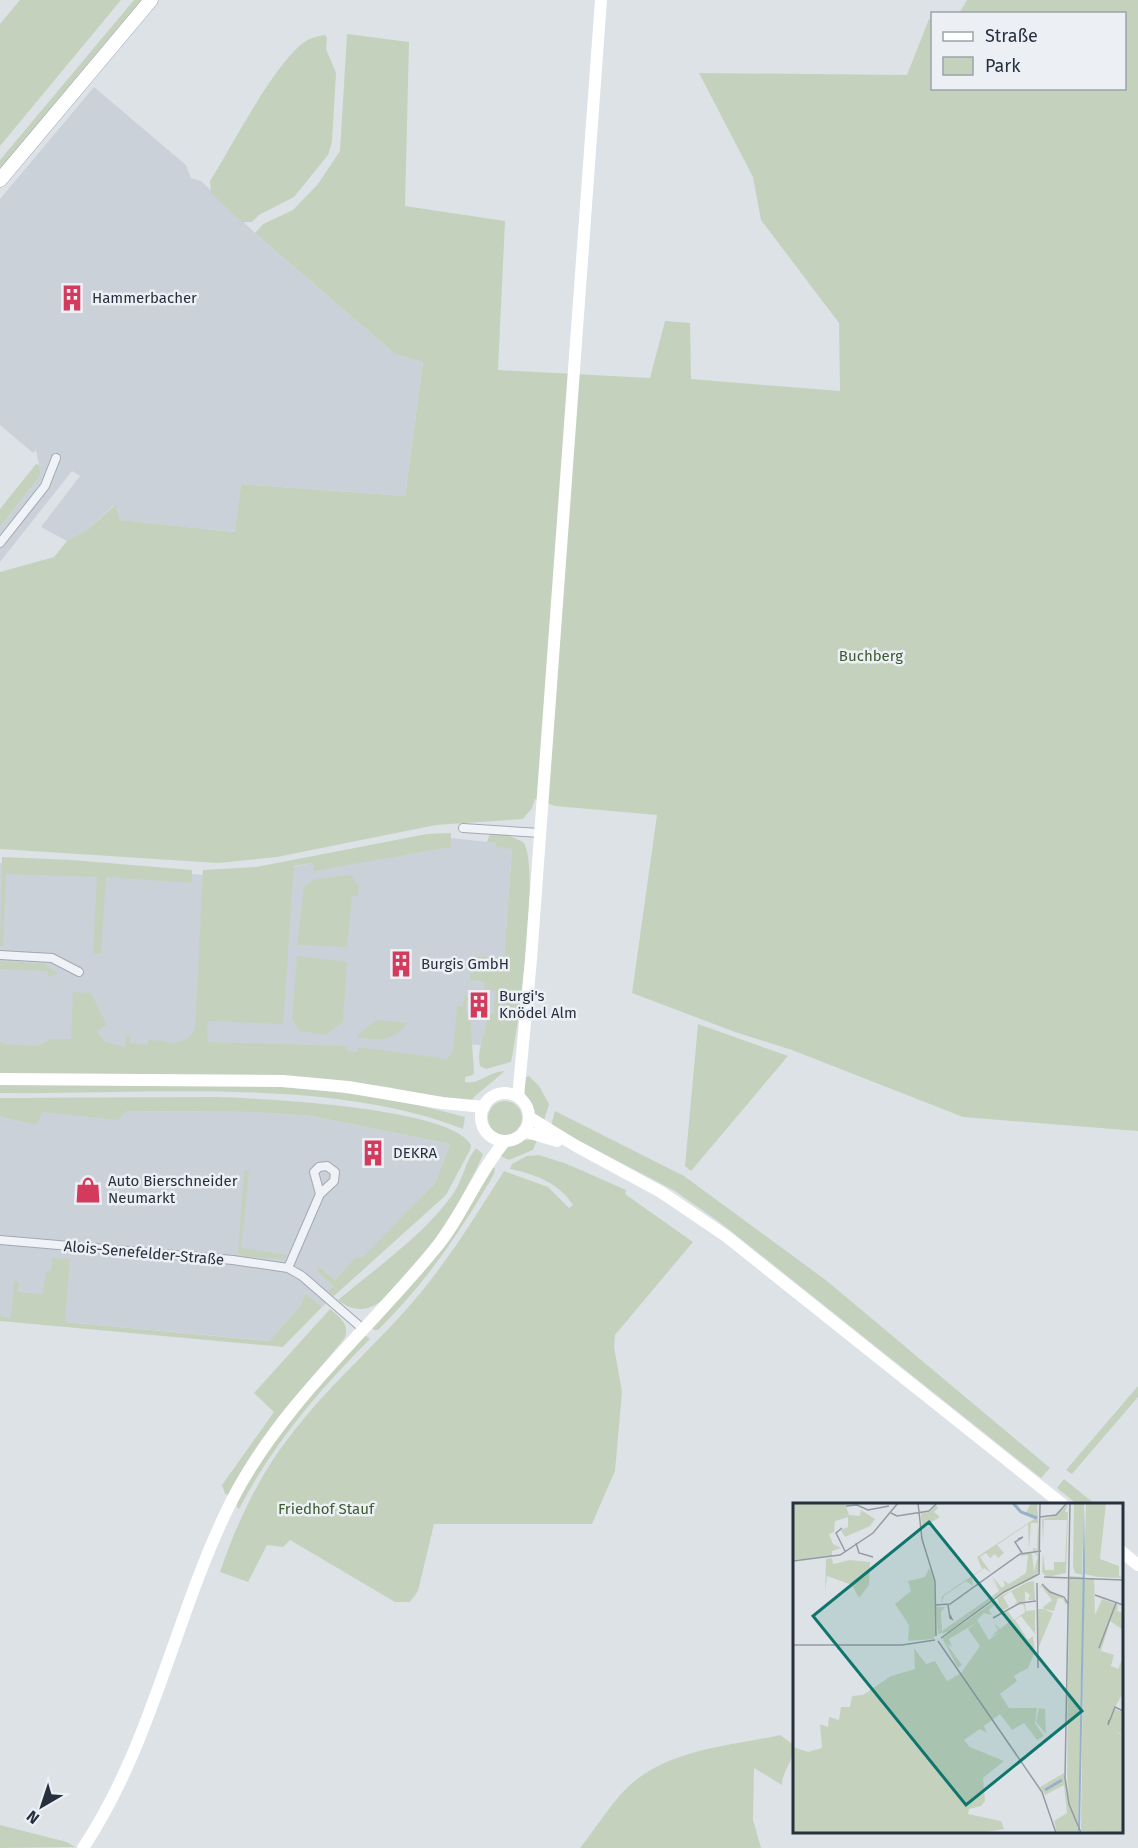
<svg xmlns="http://www.w3.org/2000/svg" width="1138" height="1848" viewBox="0 0 1138 1848" font-family="'Fira Sans',sans-serif">
<style>
.built{fill:#cbd1d9}
.green{fill:#c4d2bd}
.lines{fill:none;stroke-linecap:round;stroke-linejoin:round}
.street-casing{stroke:#a2a9b1;stroke-width:10}
.primary-casing{stroke:#9ba7b4;stroke-width:15}
.street{stroke:#eff2f6;stroke-width:8}
.secondary{stroke:#fff;stroke-width:12}
.primary{stroke:#fff;stroke-width:14}
.labels{text-anchor:middle;stroke-width:5;stroke-linejoin:round;paint-order:stroke}
.poi-label{font-size:15px;fill:#26303e;stroke:#ecf0f5;text-anchor:start}
.park-label{font-size:15px;fill:#3d5b32;stroke:#ecf0f5}
.street-label{font-size:15px;fill:#26303e;stroke:#ecf0f5}
.inset-river{fill:none;stroke:#95b2ca;stroke-width:3}
.inset-road{fill:none;stroke:#949ba3;stroke-width:1.5}
.view{fill:#0f766e;fill-opacity:0.15;stroke:#0f766e;stroke-width:3}
.inset-edge{fill:none;stroke:#26303e;stroke-width:3}
</style>
<rect width="100%" height="100%" fill="#dde2e7"/>
<path class="built" d="M 94,87 L 186,165 L 191,178 L 201,181 L 255,233 L 395,354 L 423,362 L 405,496 L 241,484 L 236,532 L 119,520 L 114,505 L 90,528 L 67,541 L 41,527 L 80,476 L 72,471 L 0,562 L 0,527 L 41,475 L 36,450 L 33,453 L 0,425 L 0,199 Z
M 451,838 L 497,843 L 512,849 L 504,959 L 470,981 L 484,982 L 495,991 L 493,1015 L 488,1014 L 487,1029 L 481,1045 L 458,1044 L 456,1069 L 0,1051 L 0,863 L 239,877 L 418,843 L 451,846 Z
M 126,1111 L 253,1112 L 311,1116 L 450,1144 L 435,1183 L 362,1259 L 356,1258 L 335,1280 L 319,1266 L 316,1270 L 333,1286 L 328,1291 L 334,1296 L 322,1307 L 305,1293 L 300,1306 L 271,1341 L 0,1316 L 0,1116 L 15,1118 L 43,1112 Z"/>
<path class="green" d="M 20,0 L 121,0 L 0,146 L 0,24 Z
M 134,0 L 144,0 L 0,171 L 0,160 Z
M 967,0 L 1138,0 L 1138,1131 L 963,1117 L 792,1050 L 735,1032 L 632,993 L 657,815 L 555,806 L 535,799 L 532,808 L 523,819 L 436,825 L 277,857 L 218,863 L 0,849 L 0,572 L 54,557 L 67,541 L 90,528 L 115,505 L 120,520 L 235,532 L 241,484 L 405,496 L 423,362 L 395,354 L 255,233 L 263,224 L 293,210 L 318,184 L 340,151 L 347,34 L 409,42 L 405,206 L 505,221 L 498,370 L 650,378 L 665,321 L 690,323 L 691,379 L 840,391 L 839,323 L 761,220 L 753,177 L 699,73 L 907,75 L 929,19 L 932,19 L 932,88 L 1124,88 L 1124,14 L 959,13 Z
M 325,35 L 327,38 L 326,49 L 336,73 L 332,142 L 328,155 L 294,197 L 259,215 L 252,222 L 242,222 L 211,193 L 210,181 C 232,146 273,66 303,43 C 310,38 317,36 325,35 Z
M 36,464 L 39,465 L 41,475 L 0,527 L 0,509 Z
M 451,833 L 451,847 L 314,871 L 313,863 L 294,866 L 283,1024 L 208,1021 L 207,1042 L 347,1046 L 347,1051 L 357,1052 L 358,1047 L 447,1059 L 453,1050 L 457,1006 L 463,1006 L 464,996 L 467,996 L 465,1013 L 470,1013 L 474,1072 L 473,1075 L 465,1077 L 465,1082 C 479,1085 490,1071 505,1071 L 474,1097 L 470,1104 L 388,1087 L 334,1080 L 0,1074 L 0,1041 L 4,1044 L 39,1046 L 51,1039 L 71,1039 L 73,992 L 91,993 L 107,1025 L 97,1031 L 105,1042 L 125,1047 L 126,1036 L 130,1036 L 130,1043 L 147,1045 L 149,1039 C 167,1042 184,1049 195,1029 L 203,870 L 256,867 L 427,834 Z
M 490,833 L 508,835 L 523,842 C 541,863 518,1030 511,1062 L 486,1069 L 480,1066 C 476,1048 487,1032 488,1014 L 493,1014 L 495,991 L 484,989 L 484,982 L 470,981 L 472,956 L 504,958 L 512,849 L 496,847 L 496,843 L 487,842 Z
M 2,857 L 72,860 L 192,870 L 192,883 L 106,877 L 101,953 L 93,953 L 97,877 L 6,874 L 3,946 L 0,946 Z
M 346,875 L 351,876 L 359,886 L 358,896 L 352,896 L 347,947 L 297,945 L 304,887 L 313,880 Z
M 297,956 L 347,962 L 343,1022 L 326,1035 L 299,1031 L 292,1019 Z
M 0,961 L 45,964 L 58,974 L 48,977 L 48,971 L 0,969 Z
M 376,1020 L 409,1023 C 389,1042 386,1040 359,1038 L 357,1036 Z
M 698,1024 L 788,1056 L 691,1171 L 685,1166 Z
M 529,1076 L 539,1086 L 549,1104 L 543,1124 C 531,1113 523,1096 523,1078 Z
M 0,1083 C 155,1085 314,1074 465,1117 L 463,1129 C 328,1076 144,1095 0,1093 Z
M 214,1097 C 257,1098 452,1107 471,1145 L 470,1150 L 446,1195 L 334,1296 L 328,1291 L 333,1286 L 316,1270 L 319,1266 L 335,1280 L 356,1257 L 362,1258 L 435,1183 L 450,1144 L 311,1116 L 253,1112 L 126,1111 L 118,1120 L 43,1112 L 36,1125 L 0,1116 L 0,1098 Z
M488 1118a17 17 0 1 1 34 0a17 17 0 1 1-34 0Z
M 555,1111 L 684,1176 L 827,1281 L 1050,1468 L 1041,1478 L 722,1224 L 675,1191 L 551,1126 Z
M 525,1140 L 537,1140 L 533,1150 L 509,1160 L 498,1155 L 506,1148 Z
M 476,1148 L 483,1154 C 469,1190 406,1297 368,1308 C 356,1311 347,1307 338,1300 C 375,1269 426,1233 453,1194 C 463,1180 465,1161 476,1148 Z
M 539,1155 L 567,1164 L 626,1190 L 625,1194 L 693,1242 L 615,1335 L 614,1347 L 622,1392 L 615,1471 L 592,1524 L 434,1524 L 418,1591 L 410,1602 L 395,1602 L 290,1540 L 283,1547 L 267,1545 L 248,1582 L 220,1572 C 237,1522 260,1473 293,1432 C 326,1389 368,1352 404,1312 C 443,1269 473,1220 504,1171 L 548,1187 L 569,1208 L 573,1205 C 559,1183 535,1174 510,1169 L 512,1164 L 527,1156 Z
M 492,1167 L 495,1168 L 494,1174 C 461,1231 425,1284 378,1330 L 374,1330 L 372,1327 Z
M 244,1171 L 249,1171 L 241,1248 L 287,1255 L 284,1259 L 245,1257 L 238,1253 Z
M 52,1258 L 70,1259 L 65,1322 L 270,1341 L 300,1306 L 305,1293 L 322,1307 L 283,1347 L 0,1321 L 0,1316 L 11,1317 L 14,1281 L 19,1282 L 18,1292 L 43,1294 L 46,1271 L 51,1271 Z
M 330,1309 C 340,1317 351,1325 344,1339 L 280,1416 L 229,1495 L 225,1494 L 222,1485 L 274,1412 L 254,1393 Z
M 365,1335 L 370,1339 C 319,1390 273,1444 239,1509 L 237,1507 C 238,1469 337,1367 365,1335 Z
M 1138,1386 L 1138,1397 L 1072,1474 L 1066,1470 Z
M 1064,1479 L 1095,1504 L 1077,1504 L 1057,1488 Z
M 780,1735 L 794,1745 C 795,1760 782,1770 782,1785 L 754,1768 L 753,1820 L 761,1848 L 580,1848 C 594,1830 607,1810 622,1793 C 662,1749 726,1747 780,1735 Z
M 0,1825 L 67,1842 L 75,1847 L 0,1848 Z"/>
<g class="lines">
<g class="street-casing">
<path id="street" d="M 0,543 L 45,486 L 56,458
M 463,828 L 540,833
M 0,955 L 52,958 L 79,972
M 0,1240 L 233,1260 L 288,1268 L 302,1276 L 363,1329
M 288,1268 L 320,1194 L 334,1181 L 335,1172 L 327,1166 L 319,1167 L 314,1172 L 320,1194"/>
</g>
<g class="primary-casing">
<path id="primary" d="M 0,180 L 151,0"/>
</g>
<use href="#street" class="street"/>
<path class="secondary" d="M 0,1079 L 283,1081 L 348,1087 L 442,1103 L 484,1107
M481 1117a24 24 0 1 1 48 0a24 24 0 1 1-48 0Z
M 518,1097 L 531,959 L 601,0
M 529,1117 L 576,1146 L 661,1192 L 726,1236 L 1062,1504
M 524,1131 L 557,1141
M 1122,1552 L 1138,1565
M 83,1848 C 154,1741 175,1613 232,1500 C 282,1403 366,1333 434,1250 C 462,1217 477,1174 505,1141"/>
<use href="#primary" class="primary"/>
</g>
<defs>
<g id="building-bare" transform="scale(2.07)"><path d="M-4-6H4V6H1V3H-1V6H-4ZM-2.5-4.3h1.7v1.8h-1.7ZM.8-4.3h1.7v1.8H.8ZM-2.5-1h1.7V.8h-1.7ZM.8-1h1.7V.8H.8Z" fill="#d43a5c" stroke="#ecf0f5" stroke-width="2.5" paint-order="stroke"/></g>
<g id="shop-bare" transform="scale(2.07)"><path d="M-5-2.5h2.3a2.7 3.5 0 0 1 5.4 0H5L5.5 6h-11ZM-1.5-2.5h3a1.5 2.3 0 0 0-3 0Z" fill="#d43a5c" stroke="#ecf0f5" stroke-width="2.5" paint-order="stroke"/></g>
</defs>
<g fill-rule="evenodd">
<use href="#building-bare" x="72" y="298"/>
<use href="#building-bare" x="401" y="964"/>
<use href="#building-bare" x="479" y="1005"/>
<use href="#building-bare" x="373" y="1153"/>
<use href="#shop-bare" x="88" y="1190"/>
</g>
<g class="labels">
<g class="poi-label">
<text x="92" y="303">Hammerbacher</text>
<text x="421" y="969">Burgis GmbH</text>
<text x="499" y="1001">Burgi's<tspan x="499" dy="17">Knödel Alm</tspan></text>
<text x="393" y="1158">DEKRA</text>
<text x="108" y="1186">Auto Bierschneider<tspan x="108" dy="17">Neumarkt</tspan></text>
</g>
<g class="park-label">
<text x="871" y="661">Buchberg</text>
<text x="326" y="1514">Friedhof Stauf</text>
</g>
<g class="street-label">
<text transform="translate(144 1253) rotate(5)" y="5">Alois-Senefelder-Straße</text>
</g>
</g>
<g transform="translate(793 1503)">
<rect width="330" height="330" fill="#dde2e7"/>
<path d="M 0,0 L 52,0 L 56,12 L 67,13 L 68,7 L 82,16 L 77,23 L 52,34 L 48,27 L 55,24 L 55,14 L 42,18 L 41,29 L 36,31 L 40,41 L 48,45 L 39,48 L 39,53 L 0,57 ZM 218,0 L 232,11 L 238,0 L 244,0 L 247,47 L 240,48 L 240,45 L 244,46 L 245,20 L 238,20 L 236,48 L 235,21 L 204,42 L 211,50 L 205,55 L 202,51 L 197,55 L 193,50 L 187,54 L 198,70 L 191,65 L 179,74 L 180,83 L 173,78 L 151,93 L 148,101 L 149,93 L 189,66 L 184,54 L 241,16 L 227,9 ZM 281,0 L 291,0 L 289,72 L 282,70 L 280,64 ZM 293,0 L 313,0 L 307,56 L 326,63 L 326,73 L 330,75 L 311,73 L 330,75 L 305,74 L 291,71 ZM 143,2 L 145,5 L 141,9 L 147,14 L 129,25 L 128,10 L 137,9 ZM 275,2 L 272,9 L 275,9 L 273,70 L 254,74 L 249,69 L 250,50 L 252,67 L 261,67 L 261,59 L 272,59 L 274,17 L 251,17 L 250,39 L 249,16 L 259,14 ZM 232,50 L 239,50 L 241,69 L 245,53 L 241,50 L 247,51 L 246,68 L 240,75 L 202,94 L 155,129 L 145,131 L 143,104 L 152,104 L 148,109 L 149,128 L 206,88 L 198,74 L 208,89 L 199,73 L 209,85 L 212,82 L 210,77 L 216,81 L 233,70 L 235,52 L 225,53 ZM 39,55 L 40,61 L 57,57 L 77,59 L 76,82 L 66,95 L 59,82 L 34,73 L 32,89 L 33,56 ZM 136,65 L 141,74 L 143,132 L 140,136 L 115,138 L 116,122 L 102,101 L 118,88 L 115,78 L 132,74 ZM 276,73 L 290,74 L 285,323 L 277,302 L 274,273 ZM 301,75 L 302,112 L 309,96 L 325,102 L 324,108 L 330,110 L 330,127 L 317,118 L 308,148 L 321,152 L 318,163 L 325,166 L 330,155 L 330,190 L 321,206 L 330,209 L 330,232 L 320,227 L 330,233 L 330,330 L 288,328 L 291,77 ZM 241,78 L 242,97 L 235,97 L 237,92 L 232,88 L 232,98 L 221,101 L 224,99 L 218,88 L 210,94 L 216,104 L 209,108 L 202,101 L 196,107 L 199,112 L 191,110 L 184,117 L 196,137 L 206,129 L 197,134 L 205,127 L 200,119 L 207,126 L 216,119 L 210,111 L 215,108 L 221,117 L 232,109 L 231,102 L 226,102 L 232,100 L 233,108 L 242,107 L 242,131 L 228,113 L 222,117 L 235,137 L 240,133 L 242,149 L 235,165 L 221,173 L 224,178 L 207,191 L 216,205 L 244,205 L 242,220 L 251,233 L 244,237 L 231,220 L 219,227 L 207,211 L 191,223 L 194,230 L 187,226 L 171,237 L 177,244 L 211,258 L 190,275 L 192,298 L 188,303 L 176,306 L 175,311 L 208,318 L 211,326 L 188,330 L 0,330 L 0,244 L 15,249 L 29,245 L 27,221 L 35,224 L 36,214 L 46,217 L 48,204 L 57,204 L 59,193 L 70,192 L 98,173 L 122,166 L 121,145 L 133,161 L 142,158 L 154,178 L 168,170 L 187,143 L 175,126 L 183,120 L 156,136 L 159,144 L 153,140 L 169,162 L 165,165 L 149,135 L 203,97 L 207,105 L 204,95 L 235,79 ZM 248,82 L 269,94 L 273,99 L 273,165 L 273,102 L 270,96 L 265,95 L 261,108 L 251,106 L 260,110 L 245,146 L 244,106 L 251,106 L 250,104 L 259,97 L 248,83 L 245,91 ZM 246,205 L 252,206 L 253,231 L 243,219 ZM 271,270 L 285,326 L 285,330 L 264,330 L 261,318 L 274,310 L 271,282 L 252,292 L 247,284 Z" fill="#c4d2bd"/>
<path d="M 291,0 L 292,65 L 287,326 L 285,330 Z" fill="#95b2ca"/>
<path class="inset-river" d="M 220,0 L 228,9 L 244,15M 252,287 L 269,277"/>
<path class="inset-road" d="M 125,0 L 129,36 L 142,78 L 143,133M 277,0 L 272,275 L 276,301 L 288,330M 53,3 L 64,2 L 75,7 L 96,3M 98,10 L 104,13 L 136,8 L 144,0M 247,14 L 263,12 L 274,0M 49,25 L 43,30 L 52,48M 225,36 L 230,34 L 222,39 L 229,50M 63,40 L 66,50 L 80,54M 0,58 L 47,52 L 80,30 L 105,0M 251,74 L 330,77M 244,80 L 245,165M 249,81 L 257,89 L 271,94 L 275,101M 302,92 L 330,102M 142,102 L 157,101 L 227,51 L 248,48M 155,102 L 157,115 L 159,116 L 157,112M 200,115 L 227,100 L 243,98M 148,135 L 211,89 L 246,71 L 247,0M 145,138 L 249,289 L 263,330M 0,142 L 109,142 L 142,137M 306,145 L 323,100M 316,217 L 315,222 L 322,204 L 330,208"/>
<path class="view" d="M 136,19 L 289,208 L 173,302 L 20,113 Z"/>
<rect width="330" height="330" class="inset-edge"/>
</g>
<rect x="931" y="12" width="195" height="78" fill="#ecf0f5" stroke="#9da3ac" stroke-width="1.5"/>
<rect x="943" y="32" width="30" height="9" fill="#ffffff" stroke="#9da3ac" stroke-width="1.5"/>
<text x="985" y="42" font-size="18" fill="#26303e">Straße</text>
<rect x="943" y="57" width="30" height="18" fill="#c4d2bd" stroke="#9da3ac" stroke-width="1.5"/>
<text x="985" y="72" font-size="18" fill="#26303e">Park</text>
<g transform="translate(42 1806) rotate(219)" stroke="#ecf0f5" stroke-width="4.5" paint-order="stroke">
<path d="M0-4.5L10 22L0 15L-10 22Z" fill="#26303e"/>
<text y="-9" font-size="16" font-weight="bold" text-anchor="middle" fill="#26303e">N</text>
</g>
</svg>
